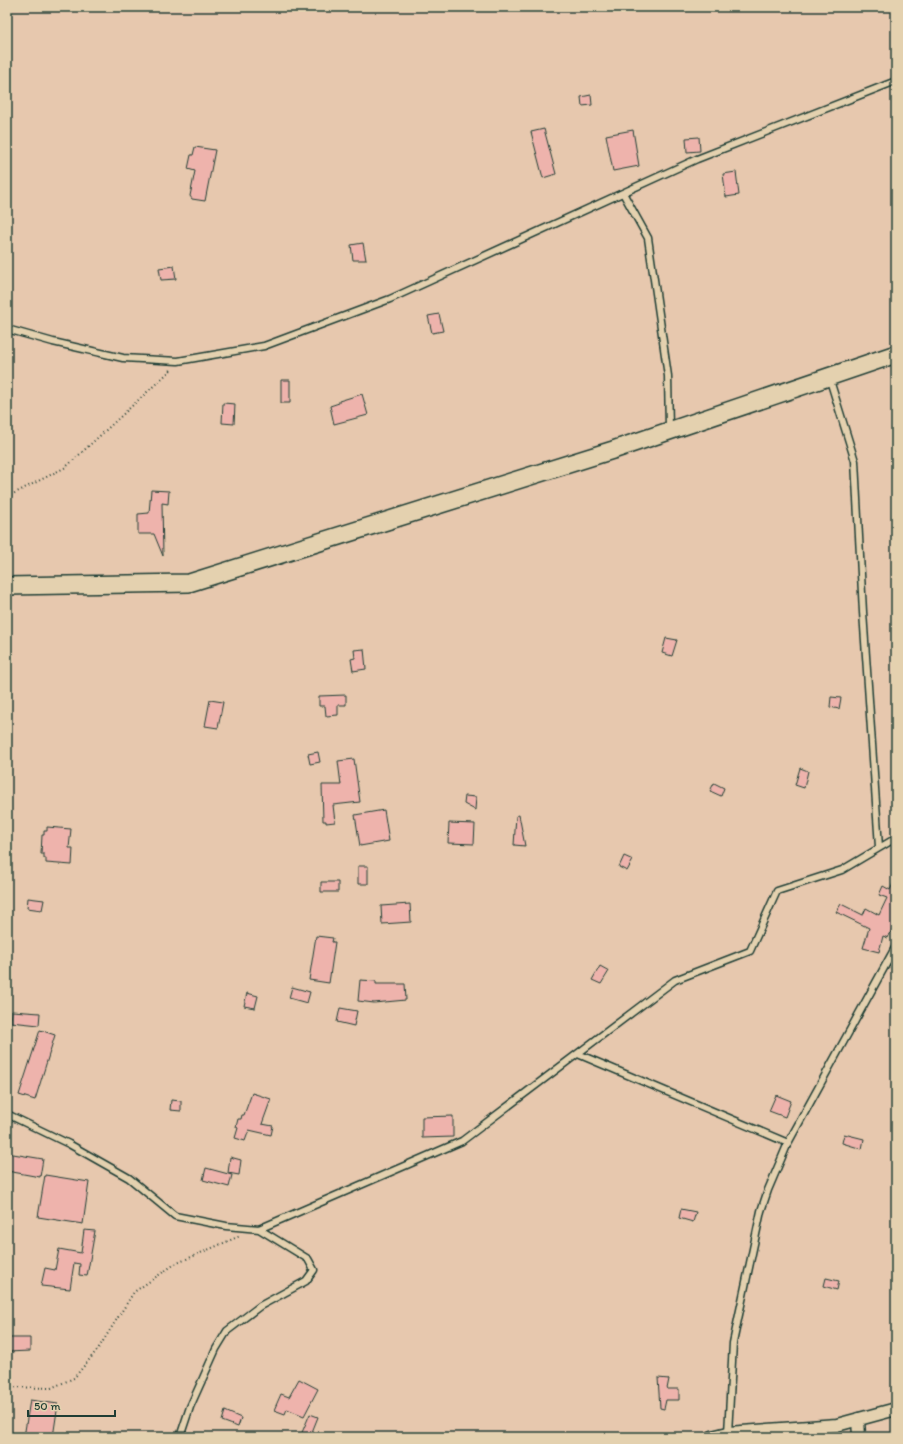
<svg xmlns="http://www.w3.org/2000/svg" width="903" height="1444" viewBox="0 0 903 1444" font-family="Itim,sans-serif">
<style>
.building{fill:#eeb3ac;stroke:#1f3d34}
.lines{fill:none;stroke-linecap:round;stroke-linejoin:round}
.service-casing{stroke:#1f3d34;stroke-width:9}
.minor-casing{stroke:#1f3d34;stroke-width:15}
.secondary-casing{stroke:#1f3d34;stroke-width:20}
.path{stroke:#1f3d34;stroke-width:2;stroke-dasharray:1 3;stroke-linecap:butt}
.service{stroke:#e4d1af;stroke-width:6}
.minor{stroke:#e4d1af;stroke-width:12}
.secondary{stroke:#e4d1af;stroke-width:17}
</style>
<rect width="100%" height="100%" fill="#e7c8ae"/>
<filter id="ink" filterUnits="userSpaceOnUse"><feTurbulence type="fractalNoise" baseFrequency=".025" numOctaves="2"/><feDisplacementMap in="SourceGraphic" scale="8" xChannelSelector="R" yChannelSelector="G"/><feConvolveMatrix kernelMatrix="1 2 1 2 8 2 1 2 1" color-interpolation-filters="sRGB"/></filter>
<g filter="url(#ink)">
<path class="building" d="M 591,95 L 592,105 L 582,106 L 581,97 Z
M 544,129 L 556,174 L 543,178 L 531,132 Z
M 633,130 L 639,166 L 613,171 L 606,135 Z
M 699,137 L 700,151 L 687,152 L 686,138 Z
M 195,147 L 215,150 L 205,201 L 192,199 L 190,196 L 195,171 L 188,169 L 191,155 L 193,155 Z
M 736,172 L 739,195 L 726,197 L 723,174 Z
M 363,243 L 366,260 L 353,260 L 351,245 Z
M 174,266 L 176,279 L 161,280 L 159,268 Z
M 439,314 L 443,331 L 432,333 L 428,316 Z
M 281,380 L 290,380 L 290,403 L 281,403 Z
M 362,394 L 368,415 L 334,424 L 330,406 L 339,403 L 339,401 Z
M 223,403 L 235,404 L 234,424 L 222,423 Z
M 151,490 L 169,491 L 168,504 L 162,503 L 163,556 L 154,534 L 138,534 L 138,514 L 149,513 Z
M 666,638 L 677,640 L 672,656 L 662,653 Z
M 364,649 L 366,669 L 353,671 L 351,659 L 355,658 L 354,650 Z
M 346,695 L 346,705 L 338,705 L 338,715 L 326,716 L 325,706 L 319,706 L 319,696 Z
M 831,697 L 841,698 L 839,709 L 830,707 Z
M 210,700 L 223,702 L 218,728 L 205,726 Z
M 318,752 L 320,762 L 310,764 L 308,754 Z
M 354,759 L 360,802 L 333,805 L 335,822 L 326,823 L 326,821 L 323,821 L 322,785 L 341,785 L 338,761 Z
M 800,768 L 808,771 L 804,788 L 795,785 Z
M 714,783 L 724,788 L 721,796 L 710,791 Z
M 465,796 L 476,797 L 475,810 L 464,804 Z
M 384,810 L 389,841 L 360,846 L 355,815 Z
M 519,815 L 525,846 L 514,845 L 516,816 Z
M 449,823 L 475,824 L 474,844 L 448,843 Z
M 47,827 L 71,829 L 69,848 L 73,848 L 72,865 L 46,863 L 46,858 L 44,858 L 44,854 L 41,854 L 42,835 L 44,835 L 44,831 L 47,831 Z
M 624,856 L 633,860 L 627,871 L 619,867 Z
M 358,866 L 368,866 L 368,884 L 358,884 Z
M 896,878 L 896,921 L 888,938 L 883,936 L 879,952 L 863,948 L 869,928 L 836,912 L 841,904 L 863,915 L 866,908 L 879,915 L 887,898 L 879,895 L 883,886 L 890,890 Z
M 321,882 L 338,882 L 338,892 L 321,892 Z
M 28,898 L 44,900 L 42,910 L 27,908 Z
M 410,904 L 411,922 L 382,924 L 381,906 Z
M 316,936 L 333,938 L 332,942 L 335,942 L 329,983 L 309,980 Z
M 600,966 L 609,971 L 601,984 L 592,980 Z
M 360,980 L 376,981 L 376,984 L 405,984 L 406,1000 L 374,1003 L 358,1001 Z
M 292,987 L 310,992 L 307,1003 L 289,998 Z
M 247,993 L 258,996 L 255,1008 L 244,1006 Z
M 340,1008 L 357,1011 L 354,1026 L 337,1022 Z
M 12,1011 L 40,1013 L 39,1025 L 11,1022 Z
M 40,1030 L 55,1035 L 35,1100 L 19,1095 Z
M 252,1093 L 271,1099 L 262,1124 L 273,1126 L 271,1135 L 249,1130 L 245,1141 L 235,1138 L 238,1128 L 236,1127 L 238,1119 L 241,1119 L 242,1115 L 244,1115 Z
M 776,1095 L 791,1101 L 785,1117 L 769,1111 Z
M 171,1100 L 181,1101 L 181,1111 L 170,1110 Z
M 453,1116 L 453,1137 L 422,1138 L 422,1117 Z
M 844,1134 L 864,1139 L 862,1149 L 842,1143 Z
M 7,1153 L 43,1159 L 40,1177 L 7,1171 Z
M 230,1157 L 241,1160 L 239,1175 L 228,1173 Z
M 206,1168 L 232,1175 L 229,1187 L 203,1180 Z
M 45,1175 L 89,1182 L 83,1224 L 38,1217 Z
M 681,1209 L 696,1212 L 693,1222 L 679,1218 Z
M 84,1230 L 95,1231 L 87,1276 L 79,1275 L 80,1264 L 74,1263 L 70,1289 L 41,1286 L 45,1268 L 55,1270 L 59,1249 L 81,1253 Z
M 826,1278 L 839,1281 L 837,1290 L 824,1286 Z
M 7,1338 L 30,1338 L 30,1351 L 7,1352 Z
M 658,1378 L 669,1379 L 667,1389 L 679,1389 L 679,1400 L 666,1400 L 664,1409 L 660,1408 Z
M 299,1379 L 318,1389 L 304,1416 L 287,1409 L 285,1414 L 274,1410 L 281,1394 L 289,1397 Z
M 30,1400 L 58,1404 L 53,1437 L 24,1437 Z
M 225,1411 L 241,1418 L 238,1427 L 222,1421 Z
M 310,1414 L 318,1417 L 310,1437 L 300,1437 Z"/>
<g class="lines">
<g class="service-casing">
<path id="service" d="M 623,193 L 648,238 L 668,376 L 669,429
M 7,329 L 53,342 L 123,358 L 178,361 L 264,346 L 390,299 L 697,159 L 896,81
M 829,377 L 855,461 L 863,612 L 879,847
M 578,1054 L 788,1143
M 7,1114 L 69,1144 L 129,1178 L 175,1216 L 226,1226 L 259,1229 L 462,1141 L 675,980 L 750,951 L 777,891 L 842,870 L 896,838
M 728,1433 L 733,1343 L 761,1211 L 768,1190 L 788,1143 L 896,946
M 180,1437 L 190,1407 L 216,1349 L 227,1331 L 260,1306 L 306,1281 L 314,1270 L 308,1259 L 259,1229"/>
</g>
<g class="minor-casing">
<path id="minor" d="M 858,1419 L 859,1437
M 712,1437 L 728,1433 L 837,1425 L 896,1409"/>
</g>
<g class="secondary-casing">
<path id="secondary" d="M 7,586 L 189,583 L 613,450 L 896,354"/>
</g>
<path class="path" d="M 7,497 L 66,467 L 172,369
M 7,1387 L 51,1388 L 74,1378 L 98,1349 L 134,1292 L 175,1264 L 240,1236"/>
<use href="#service" class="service"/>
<use href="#minor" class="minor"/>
<use href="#secondary" class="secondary"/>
</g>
</g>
<rect width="903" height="1444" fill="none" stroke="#e4d1af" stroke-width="24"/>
<rect x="12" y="12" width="879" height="1420" fill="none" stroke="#1f3d34" stroke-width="1.5" filter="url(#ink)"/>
<path d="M28 1410v6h87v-6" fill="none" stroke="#1f3d34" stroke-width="2"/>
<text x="34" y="1410" font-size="12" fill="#1f3d34" stroke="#e4d1af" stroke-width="3" paint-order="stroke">50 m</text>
</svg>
